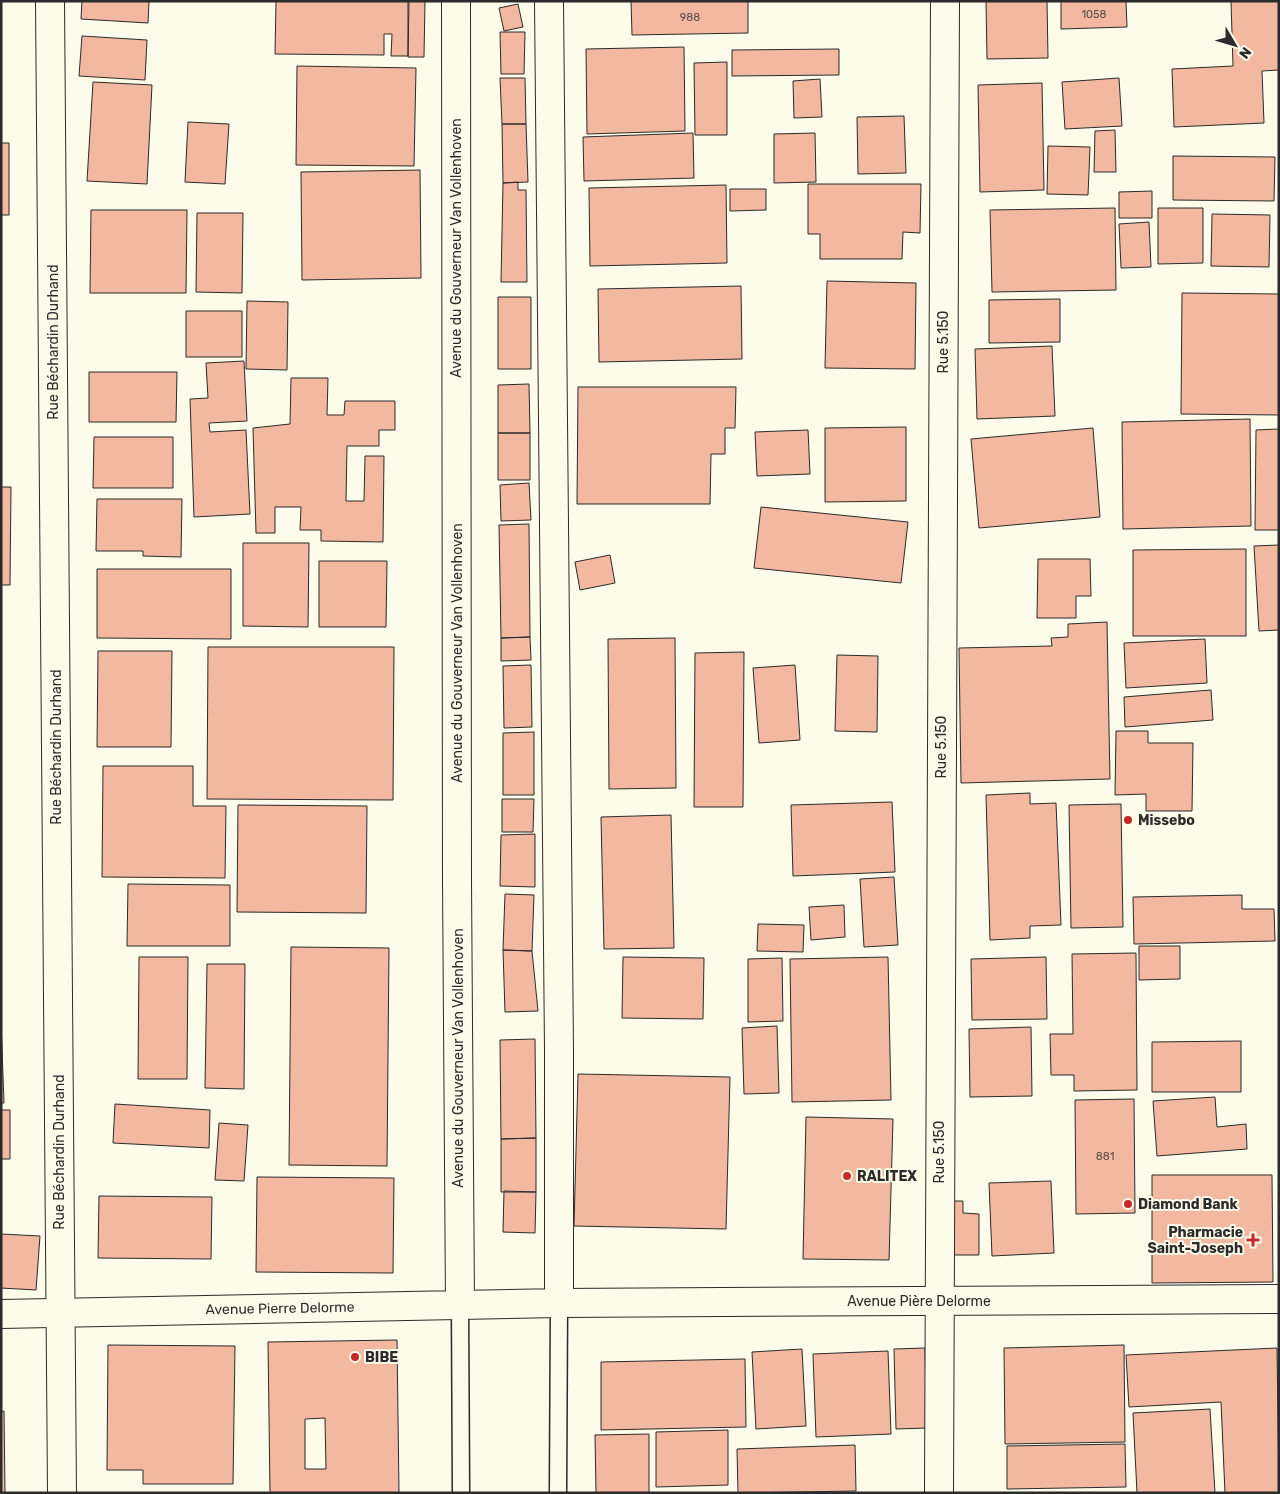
<svg xmlns="http://www.w3.org/2000/svg" width="1280" height="1494" viewBox="0 0 1280 1494" font-family="Rubik,sans-serif">
<style>
.building{fill:#f2b8a0;stroke:#2b2b2b;fill-rule:evenodd}
.lines{fill:none;stroke-linecap:round;stroke-linejoin:round}
.service-casing{stroke:#2b2b2b;stroke-width:19}
.minor-casing{stroke:#2b2b2b;stroke-width:30}
.secondary-casing{stroke:#2b2b2b;stroke-width:30}
.service{stroke:#fdfbea;stroke-width:16}
.minor{stroke:#fdfbea;stroke-width:28}
.secondary{stroke:#fdfbea;stroke-width:28}
.poi-dot{fill:#c62828;stroke:#fdfbea;stroke-width:2}
.labels{text-anchor:middle;stroke-width:4;stroke-linejoin:round;paint-order:stroke}
.number-label{font-size:11px;fill:#5d4e48}
.street-label{font-size:14px;fill:#2b2b2b;stroke:#fdfbea}
.poi-label{font-size:14px;font-weight:bold;fill:#2b2b2b;stroke:#fdfbea;text-anchor:start}
</style>
<rect width="100%" height="100%" fill="#fdfbea"/>
<path class="building" d="M 82,1 L 149,1 L 148,23 L 81,19 Z
M 276,1 L 408,1 L 408,56 L 391,56 L 392,34 L 384,34 L 384,55 L 275,54 Z
M 409,1 L 425,1 L 424,57 L 408,57 Z
M 631,1 L 748,1 L 748,33 L 632,35 Z
M 986,1 L 1047,1 L 1048,58 L 987,59 Z
M 1061,1 L 1126,1 L 1127,27 L 1061,29 Z
M 1231,1 L 1279,1 L 1279,70 L 1262,71 L 1264,123 L 1174,127 L 1172,69 L 1233,66 Z
M 518,4 L 523,27 L 504,31 L 499,8 Z
M 500,32 L 525,32 L 524,74 L 501,74 Z
M 82,36 L 147,40 L 145,80 L 79,76 Z
M 684,47 L 685,131 L 587,134 L 586,49 Z
M 839,49 L 839,75 L 732,76 L 732,50 Z
M 727,62 L 727,135 L 695,135 L 694,63 Z
M 297,66 L 416,68 L 414,166 L 296,165 Z
M 500,78 L 525,78 L 526,124 L 502,124 Z
M 1119,78 L 1122,126 L 1065,129 L 1062,82 Z
M 820,79 L 822,117 L 794,118 L 793,81 Z
M 93,82 L 152,85 L 147,184 L 87,181 Z
M 1042,83 L 1044,190 L 980,192 L 978,85 Z
M 904,116 L 906,173 L 858,174 L 857,117 Z
M 188,122 L 229,124 L 225,184 L 185,182 Z
M 502,124 L 526,124 L 528,182 L 503,183 Z
M 1115,130 L 1116,172 L 1094,172 L 1095,131 Z
M 693,133 L 694,178 L 584,181 L 583,137 Z
M 815,133 L 816,182 L 774,183 L 774,134 Z
M 1,143 L 9,143 L 9,215 L 1,215 Z
M 1048,146 L 1090,147 L 1088,195 L 1047,194 Z
M 1173,156 L 1275,157 L 1274,201 L 1173,200 Z
M 420,170 L 421,278 L 302,280 L 301,172 Z
M 518,182 L 518,190 L 526,190 L 527,282 L 501,282 L 503,183 Z
M 808,184 L 921,184 L 920,233 L 903,232 L 902,259 L 820,259 L 820,234 L 808,234 Z
M 726,185 L 727,263 L 590,266 L 589,188 Z
M 730,189 L 766,189 L 766,210 L 730,211 Z
M 1152,191 L 1152,218 L 1119,218 L 1119,192 Z
M 1115,208 L 1116,290 L 992,292 L 990,210 Z
M 1158,208 L 1203,208 L 1203,263 L 1158,264 Z
M 91,210 L 187,210 L 186,293 L 90,293 Z
M 197,213 L 243,213 L 242,293 L 196,292 Z
M 1212,214 L 1270,215 L 1269,267 L 1211,266 Z
M 1149,222 L 1151,267 L 1121,268 L 1119,224 Z
M 827,281 L 916,283 L 915,369 L 825,368 Z
M 741,286 L 742,359 L 599,362 L 598,289 Z
M 1182,293 L 1279,294 L 1279,415 L 1181,414 Z
M 498,297 L 531,297 L 531,369 L 498,369 Z
M 1060,299 L 1060,342 L 989,343 L 989,300 Z
M 247,301 L 288,302 L 287,370 L 246,369 Z
M 186,311 L 242,311 L 242,357 L 186,357 Z
M 1052,346 L 1055,416 L 977,419 L 975,349 Z
M 244,361 L 247,421 L 209,423 L 210,432 L 246,430 L 250,514 L 194,517 L 190,399 L 208,398 L 206,363 Z
M 89,372 L 177,372 L 176,422 L 89,422 Z
M 291,378 L 328,378 L 327,415 L 344,415 L 345,401 L 395,401 L 395,430 L 379,430 L 379,446 L 347,446 L 346,501 L 364,501 L 365,456 L 384,456 L 383,542 L 321,541 L 321,530 L 300,530 L 301,507 L 275,507 L 275,533 L 256,533 L 253,428 L 290,424 Z
M 529,384 L 530,433 L 498,433 L 498,385 Z
M 578,387 L 736,387 L 735,428 L 725,428 L 725,454 L 711,454 L 710,504 L 577,504 Z
M 1250,419 L 1251,526 L 1123,529 L 1122,422 Z
M 906,427 L 906,501 L 825,502 L 825,428 Z
M 1093,428 L 1100,517 L 979,528 L 971,439 Z
M 1279,429 L 1279,530 L 1255,530 L 1256,430 Z
M 808,430 L 810,474 L 757,476 L 755,432 Z
M 498,433 L 530,433 L 530,480 L 498,480 Z
M 94,437 L 173,437 L 173,488 L 93,488 Z
M 529,483 L 531,520 L 501,521 L 500,485 Z
M 1,487 L 11,487 L 10,585 L 1,585 Z
M 97,499 L 182,499 L 181,557 L 143,556 L 143,551 L 96,551 Z
M 761,507 L 908,522 L 901,583 L 754,568 Z
M 529,524 L 530,637 L 501,638 L 499,525 Z
M 243,543 L 309,543 L 308,627 L 243,626 Z
M 1279,545 L 1279,630 L 1259,631 L 1254,546 Z
M 1246,549 L 1246,636 L 1133,636 L 1133,550 Z
M 610,555 L 615,583 L 580,590 L 575,562 Z
M 1038,559 L 1090,559 L 1091,596 L 1076,596 L 1076,618 L 1037,618 Z
M 319,561 L 387,561 L 386,627 L 319,627 Z
M 97,569 L 231,569 L 231,639 L 97,638 Z
M 1107,622 L 1110,779 L 961,783 L 959,648 L 1052,646 L 1051,638 L 1068,637 L 1068,624 Z
M 530,637 L 531,660 L 501,661 L 501,638 Z
M 675,638 L 676,788 L 609,789 L 608,639 Z
M 1205,639 L 1207,683 L 1126,688 L 1124,643 Z
M 208,647 L 394,647 L 393,800 L 207,799 Z
M 98,651 L 172,651 L 171,747 L 97,747 Z
M 744,652 L 743,807 L 694,807 L 695,653 Z
M 837,655 L 878,656 L 877,732 L 835,731 Z
M 531,665 L 532,727 L 504,728 L 503,666 Z
M 795,665 L 800,740 L 759,743 L 753,668 Z
M 1211,690 L 1213,720 L 1125,727 L 1124,697 Z
M 1116,731 L 1148,731 L 1148,743 L 1193,743 L 1192,811 L 1146,811 L 1146,794 L 1115,795 Z
M 534,732 L 534,795 L 503,795 L 503,733 Z
M 103,766 L 193,766 L 193,806 L 226,806 L 225,878 L 102,877 Z
M 1030,793 L 1030,804 L 1056,803 L 1061,925 L 1030,926 L 1030,938 L 990,940 L 986,795 Z
M 502,799 L 534,799 L 533,832 L 502,832 Z
M 892,802 L 895,872 L 793,876 L 791,805 Z
M 1121,804 L 1123,927 L 1071,928 L 1069,805 Z
M 238,805 L 367,806 L 366,913 L 237,912 Z
M 671,815 L 674,948 L 604,949 L 601,817 Z
M 535,834 L 535,887 L 500,886 L 501,835 Z
M 894,877 L 898,945 L 864,947 L 860,879 Z
M 128,884 L 230,885 L 230,946 L 127,946 Z
M 505,894 L 534,895 L 532,951 L 503,950 Z
M 1242,895 L 1242,909 L 1274,909 L 1275,941 L 1134,944 L 1133,897 Z
M 844,905 L 845,937 L 811,940 L 809,907 Z
M 758,924 L 804,925 L 803,952 L 757,951 Z
M 1139,946 L 1180,946 L 1180,979 L 1139,980 Z
M 291,947 L 389,948 L 387,1166 L 289,1165 Z
M 503,950 L 532,951 L 538,1011 L 505,1012 Z
M 1136,953 L 1137,1090 L 1074,1091 L 1074,1075 L 1051,1075 L 1050,1034 L 1073,1034 L 1072,954 Z
M 139,957 L 188,957 L 187,1079 L 138,1079 Z
M 623,957 L 704,958 L 703,1019 L 622,1018 Z
M 888,957 L 891,1100 L 792,1102 L 790,959 Z
M 1046,957 L 1047,1019 L 972,1020 L 971,959 Z
M 782,958 L 783,1021 L 748,1022 L 748,959 Z
M 207,964 L 245,964 L 244,1089 L 205,1088 Z
M 1,1020 L 4,1103 L 1,1103 Z
M 777,1026 L 779,1093 L 744,1094 L 742,1028 Z
M 1031,1027 L 1032,1096 L 970,1097 L 969,1029 Z
M 535,1039 L 536,1138 L 501,1139 L 500,1040 Z
M 1241,1041 L 1241,1092 L 1152,1092 L 1152,1042 Z
M 578,1074 L 730,1077 L 726,1229 L 574,1226 Z
M 1215,1097 L 1217,1127 L 1246,1124 L 1247,1149 L 1157,1156 L 1153,1101 Z
M 1134,1099 L 1135,1213 L 1076,1214 L 1075,1100 Z
M 115,1104 L 210,1110 L 209,1148 L 113,1143 Z
M 1,1110 L 10,1110 L 10,1159 L 1,1159 Z
M 806,1117 L 893,1119 L 889,1260 L 803,1259 Z
M 219,1123 L 248,1125 L 244,1181 L 215,1180 Z
M 536,1138 L 536,1192 L 501,1192 L 501,1139 Z
M 1152,1175 L 1272,1175 L 1273,1282 L 1152,1283 Z
M 257,1177 L 394,1178 L 393,1273 L 256,1272 Z
M 1051,1181 L 1054,1253 L 992,1256 L 989,1183 Z
M 504,1191 L 536,1192 L 535,1233 L 503,1232 Z
M 99,1196 L 212,1197 L 211,1259 L 98,1258 Z
M 943,1201 L 963,1201 L 963,1213 L 979,1214 L 979,1255 L 943,1255 Z
M 1,1234 L 40,1236 L 36,1290 L 1,1288 Z
M 397,1340 L 399,1493 L 270,1493 L 268,1342 ZM 325,1418 L 326,1469 L 305,1469 L 305,1419 Z
M 108,1345 L 235,1346 L 233,1484 L 143,1484 L 143,1470 L 107,1470 Z
M 1124,1345 L 1125,1442 L 1005,1444 L 1004,1348 Z
M 925,1348 L 927,1428 L 896,1429 L 894,1349 Z
M 1277,1348 L 1279,1493 L 1225,1493 L 1221,1402 L 1129,1407 L 1126,1355 Z
M 802,1349 L 806,1426 L 756,1429 L 752,1352 Z
M 888,1351 L 891,1434 L 816,1437 L 813,1354 Z
M 745,1359 L 746,1427 L 601,1430 L 601,1362 Z
M 1210,1409 L 1215,1493 L 1137,1493 L 1133,1413 Z
M 4,1411 L 5,1493 L 1,1493 L 1,1412 Z
M 728,1430 L 728,1485 L 656,1487 L 656,1432 Z
M 649,1434 L 649,1493 L 596,1493 L 595,1435 Z
M 1125,1444 L 1126,1487 L 1007,1489 L 1007,1446 Z
M 855,1445 L 856,1491 L 738,1493 L 737,1449 Z"/>
<g class="lines">
<g class="service-casing">
<path id="service" d="M 460,1305 L 461,1493
M 558,1493 L 559,1303"/>
</g>
<g class="minor-casing">
<path id="minor" d="M 50,1 L 62,1493
M 939,1493 L 945,1"/>
</g>
<g class="secondary-casing">
<path id="secondary" d="M 456,1 L 457,881 L 460,1305
M 549,1 L 559,1050 L 559,1303
M 1,1314 L 559,1303 L 1279,1299"/>
</g>
<use href="#service" class="service"/>
<use href="#minor" class="minor"/>
<use href="#secondary" class="secondary"/>
</g>
<g class="poi-dot">
<circle cx="1128" cy="820" r="5"/>
<circle cx="847" cy="1176" r="5"/>
<circle cx="1128" cy="1204" r="5"/>
<path d="M1250.5 1232.5h5v5h5v5h-5v5h-5v-5h-5v-5h5z"/>
<circle cx="355" cy="1357" r="5"/>
</g>
<g class="labels">
<g class="number-label">
<text x="1094" y="18">1058</text>
<text x="690" y="21">988</text>
<text x="1105" y="1160">881</text>
</g>
<g class="street-label">
<text transform="translate(456 248) rotate(-90)" y="5">Avenue du Gouverneur Van Vollenhoven</text>
<text transform="translate(53 342) rotate(-90)" y="5">Rue Béchardin Durhand</text>
<text transform="translate(943 342) rotate(-90)" y="5">Rue 5.150</text>
<text transform="translate(457 653) rotate(-90)" y="5">Avenue du Gouverneur Van Vollenhoven</text>
<text transform="translate(56 747) rotate(-90)" y="5">Rue Béchardin Durhand</text>
<text transform="translate(941 747) rotate(-90)" y="5">Rue 5.150</text>
<text transform="translate(458 1058) rotate(-90)" y="5">Avenue du Gouverneur Van Vollenhoven</text>
<text transform="translate(59 1152) rotate(-90)" y="5">Rue Béchardin Durhand</text>
<text transform="translate(939 1152) rotate(-90)" y="5">Rue 5.150</text>
<text x="919" y="1306">Avenue Pière Delorme</text>
<text transform="translate(280 1308) rotate(-1)" y="5">Avenue Pierre Delorme</text>
</g>
<g class="poi-label">
<text x="1138" y="825">Missebo</text>
<text x="857" y="1181">RALITEX</text>
<text x="1138" y="1209">Diamond Bank</text>
<text x="1243" y="1237" text-anchor="end">Pharmacie<tspan x="1243" dy="16">Saint-Joseph</tspan></text>
<text x="365" y="1362">BIBE</text>
</g>
</g>
<rect width="1280" height="1494" fill="none" stroke="#2b2b2b" stroke-width="5"/>
<g transform="translate(1235 45) rotate(128)" stroke="#fdfbea" stroke-width="4" paint-order="stroke">
<path d="M0-4L9 19L0 12L-9 19Z" fill="#2b2b2b"/>
<text y="-8" font-size="14" font-weight="bold" text-anchor="middle" fill="#2b2b2b">N</text>
</g>
</svg>
